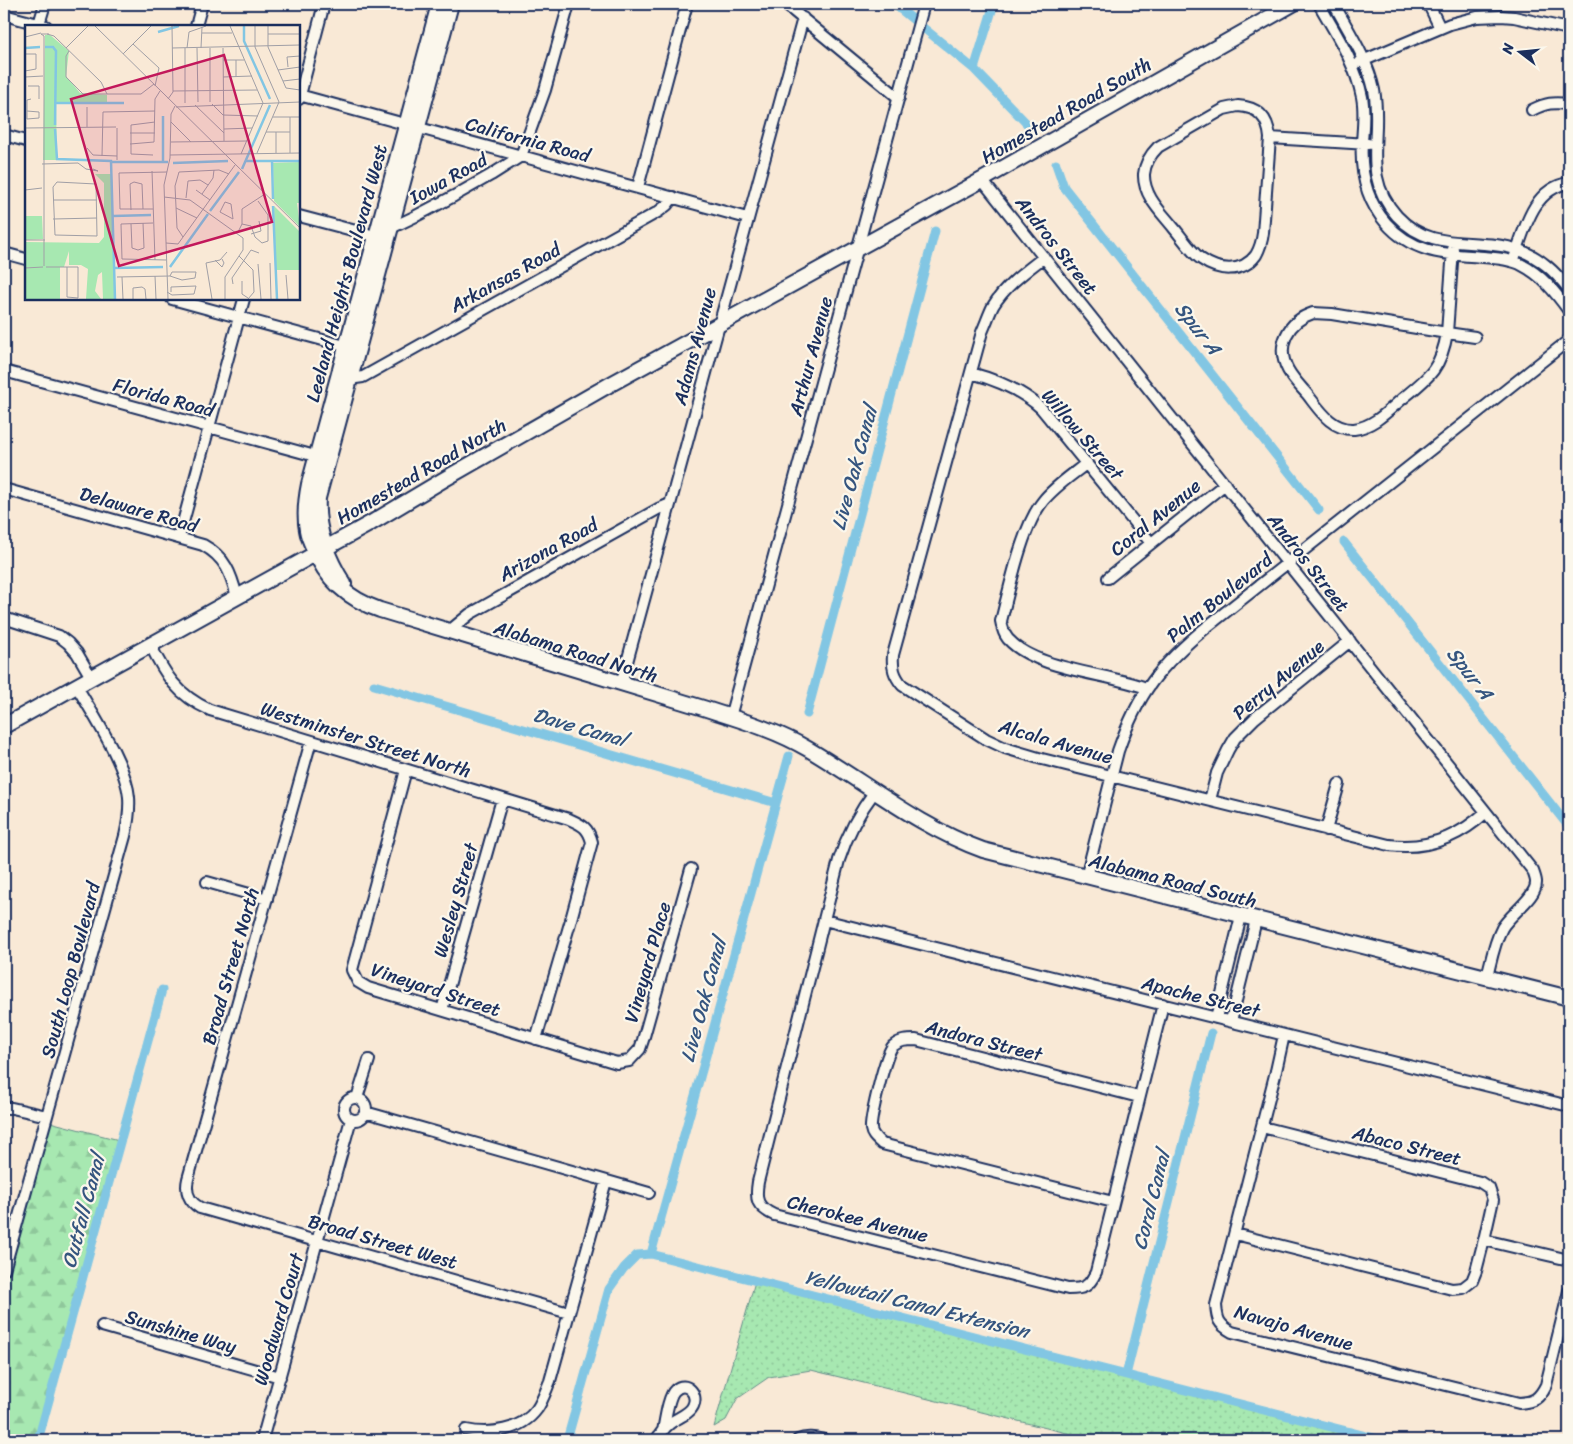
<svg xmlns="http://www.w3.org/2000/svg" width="1573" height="1444" viewBox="0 0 1573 1444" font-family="Sriracha,sans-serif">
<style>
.grass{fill:url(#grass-dots);stroke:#618c88}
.forest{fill:url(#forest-firs);stroke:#618c88}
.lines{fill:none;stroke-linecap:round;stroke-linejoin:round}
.canal{stroke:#82c6e3;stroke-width:9}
.street-casing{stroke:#1b2f5e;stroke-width:14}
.secondary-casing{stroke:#1b2f5e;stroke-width:18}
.street{stroke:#fbf7ec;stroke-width:10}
.secondary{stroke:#fbf7ec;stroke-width:14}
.labels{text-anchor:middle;stroke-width:4.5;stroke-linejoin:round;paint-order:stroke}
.street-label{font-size:19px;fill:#1b2f5e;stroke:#fbf7ec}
.water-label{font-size:20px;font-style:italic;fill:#35557f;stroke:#fbf7ec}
.inset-river{fill:none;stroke:#82c6e3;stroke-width:2.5}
.inset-road{fill:none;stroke:#a09fa6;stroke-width:1}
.view{fill:#c2185b;fill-opacity:0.15;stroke:#c2185b;stroke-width:2.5}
.inset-edge{fill:none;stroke:#1b2f5e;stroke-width:2.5}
</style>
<defs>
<pattern id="grass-dots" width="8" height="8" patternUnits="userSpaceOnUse" patternTransform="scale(1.25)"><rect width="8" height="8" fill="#a7e8b1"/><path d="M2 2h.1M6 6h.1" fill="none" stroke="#8fc79b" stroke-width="1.8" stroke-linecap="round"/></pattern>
<pattern id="forest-firs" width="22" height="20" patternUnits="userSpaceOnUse" patternTransform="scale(1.25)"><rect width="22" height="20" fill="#a7e8b1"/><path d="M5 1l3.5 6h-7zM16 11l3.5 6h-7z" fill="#8fc79b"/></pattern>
</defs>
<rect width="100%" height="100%" fill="#f9e9d6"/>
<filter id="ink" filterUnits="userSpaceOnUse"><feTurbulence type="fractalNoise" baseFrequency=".02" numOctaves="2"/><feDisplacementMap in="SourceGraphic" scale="10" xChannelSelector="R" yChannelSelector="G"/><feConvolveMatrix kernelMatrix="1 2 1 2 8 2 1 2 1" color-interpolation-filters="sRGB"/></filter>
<g filter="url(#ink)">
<path class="grass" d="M 756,1278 L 1325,1423 L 1394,1440 L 1095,1440 L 811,1370 L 769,1377 L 737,1399 L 726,1420 L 714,1427 Z"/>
<path class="forest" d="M 50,1122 L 119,1140 L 35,1440 L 4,1440 L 4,1287 Z"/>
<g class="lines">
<path class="canal" d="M 894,4 L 974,69 L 1032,129
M 974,69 L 994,4
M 1056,164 L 1064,187 L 1319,510
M 1344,542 L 1569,827
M 374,685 L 776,803
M 807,714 L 935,231
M 651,1254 L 789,756
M 1126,1375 L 1211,1033
M 38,1440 L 162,990
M 567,1440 L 609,1289 L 624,1268 L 637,1255 L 651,1254 L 1382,1440"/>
<g class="street-casing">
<path id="street" d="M 785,4 L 899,98
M 1319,4 C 1336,34 1355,62 1362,97 C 1365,112 1363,127 1362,142 C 1360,172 1366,200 1386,223 C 1413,254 1446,254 1483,257 C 1496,258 1509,259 1520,264 C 1542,275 1555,292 1569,311
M 1334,4 C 1349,32 1367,58 1374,90 C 1383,136 1360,175 1397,216 C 1432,254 1477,236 1519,250 C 1540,257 1555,272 1569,289
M 1429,5 L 1440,28
M 4,15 L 46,26
M 39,24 L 45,4
M 196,26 L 202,4
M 1360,62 L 1450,24 L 1477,17 L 1501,16 L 1514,17 L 1569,29
M 299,95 L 747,218
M 299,99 L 324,4
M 1238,106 C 1258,107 1268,117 1270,138 L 1263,233 C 1262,241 1260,248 1256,255 C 1242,274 1218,271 1201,259 C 1191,252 1181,236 1173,227 C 1161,212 1143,195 1144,174 C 1145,163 1151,154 1158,147 L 1224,109 Z
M 1532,110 C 1546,103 1553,102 1569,104
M 4,135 L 26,141
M 1270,138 L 1368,144
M 982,180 L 1533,871 C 1534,874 1536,879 1536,882 C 1537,897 1510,914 1502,928 C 1494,943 1491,961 1487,977
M 638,187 L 687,4
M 299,216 L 375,236
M 391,228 L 416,216 L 454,196 L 491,175 L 521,156 L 545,90 L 569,4
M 1453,249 L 1447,333 L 1475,337
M 4,253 L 26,259
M 1515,256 C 1525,227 1534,188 1569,183
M 1044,257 C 1026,271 1005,286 993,306 C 989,314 986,323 982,332 L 893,655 C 892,668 894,675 902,685 L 986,739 L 1005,748 L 1042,759 L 1389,845 C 1427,850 1458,838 1486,812
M 172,299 L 345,346
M 1313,313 L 1332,314 L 1447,333 C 1441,369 1429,377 1402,399 C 1388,411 1373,427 1354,429 C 1331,430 1319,409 1307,394 C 1300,386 1293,379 1288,370 C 1275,346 1288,321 1313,313 Z
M 4,371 L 315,456
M 971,373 C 997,380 1021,390 1041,408 L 1151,543
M 349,379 L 363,377 L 658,212 L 667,205 L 673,197
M 1087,463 C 1072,475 1055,486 1043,501 C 1022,527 1010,587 1001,621 C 1002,627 1003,633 1008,639 C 1036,670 1107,673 1146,688
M 4,489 L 203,545 C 225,557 231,573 237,597
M 179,537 L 244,299
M 1108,578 L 1225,484
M 4,618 L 59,636 L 68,643 L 77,653 L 91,677
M 448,632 L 470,614 L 658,509 L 670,504
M 150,644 C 165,675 177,695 210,710 L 569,819 C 582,825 588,827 592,842 L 570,923 L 536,1039
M 621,684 L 803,18
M 730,717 L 924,4
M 311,741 L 188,1179 C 185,1191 189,1202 200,1208 L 569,1313
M 406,770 L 352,970 L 358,982 L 368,988 L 617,1063 L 629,1061 L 640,1049 L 643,1040 L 691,869
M 875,791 C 859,812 847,835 839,860 L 758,1182 C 755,1200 757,1207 774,1215 L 1068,1289 C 1084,1289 1089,1287 1096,1272 L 1163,1004
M 1210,800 L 1217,773 L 1228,750 L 1235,738 L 1255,718 L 1350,641
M 1326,830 L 1339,784
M 1086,877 L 1118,751 C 1138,693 1160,665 1208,626 L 1569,340
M 207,882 L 267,899
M 824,920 L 1569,1106
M 442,1010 L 502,799
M 1216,1018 L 1241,916
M 1231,1021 L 1256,920
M 1284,1035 L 1276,1071 L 1216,1305 C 1217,1319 1218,1324 1232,1332 L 1519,1403 C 1534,1402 1539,1399 1546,1385 L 1569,1291
M 357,1098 L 369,1060
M344 1109a11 11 0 1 1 22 0a11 11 0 1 1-22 0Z
M 4,1108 L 12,1108 L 47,1116
M 365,1112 L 649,1193
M 1113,1202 L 882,1144 C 877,1139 872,1136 871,1129 C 870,1119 886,1051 893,1046 C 900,1040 907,1040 916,1040 L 1139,1097
M 1235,1234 L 1452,1289 L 1463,1288 L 1472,1281 L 1476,1271 L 1484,1240 L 1493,1200 L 1489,1188 L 1480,1182 L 1262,1127
M 1484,1240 L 1569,1260
M 4,1270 L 125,836 C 128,823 130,811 129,797 C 126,764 93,715 76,685
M 102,1326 L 280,1377
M 466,1430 C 490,1435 521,1431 537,1409 C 543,1400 546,1390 550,1381 L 606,1181
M 262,1440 L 351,1119
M 656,1440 C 660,1435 663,1429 668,1425 C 675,1418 689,1415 693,1406 C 699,1394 686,1380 675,1390 C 668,1396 665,1422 663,1431
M 798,1440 C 807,1436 815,1438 825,1440"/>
</g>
<g class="secondary-casing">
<path id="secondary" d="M 439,4 L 309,484 C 306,499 304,515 307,530 C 308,537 311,543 314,549 C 326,580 348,599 380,610 L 700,707 C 737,719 774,729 808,749 C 866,783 919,827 983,850 L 1569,998
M 344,584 C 328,559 316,528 318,498 L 451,4
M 4,726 L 371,523 L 443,480 L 609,385 L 982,180 L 1293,4"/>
</g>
<use href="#street" class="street"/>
<use href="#secondary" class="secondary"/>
</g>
</g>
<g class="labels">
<g class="street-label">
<text transform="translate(1066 110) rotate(-30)" y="7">Homestead Road South</text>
<text transform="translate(528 139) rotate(15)" y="7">California Road</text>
<text transform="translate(448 178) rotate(-29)" y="7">Iowa Road</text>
<text transform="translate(1057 245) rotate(52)" y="7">Andros Street</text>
<text transform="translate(346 273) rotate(-75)" y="7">Leeland Heights Boulevard West</text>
<text transform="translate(505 277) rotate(-29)" y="7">Arkansas Road</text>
<text transform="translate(694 346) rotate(-75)" y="7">Adams Avenue</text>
<text transform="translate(810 356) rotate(-75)" y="7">Arthur Avenue</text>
<text transform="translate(164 397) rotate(15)" y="7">Florida Road</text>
<text transform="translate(1083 434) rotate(49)" y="7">Willow Street</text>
<text transform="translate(421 471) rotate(-30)" y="7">Homestead Road North</text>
<text transform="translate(139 509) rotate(16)" y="7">Delaware Road</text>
<text transform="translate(1155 517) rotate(-39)" y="7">Coral Avenue</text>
<text transform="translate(548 549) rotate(-29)" y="7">Arizona Road</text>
<text transform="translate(1309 562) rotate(52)" y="7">Andros Street</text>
<text transform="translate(1219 597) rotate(-39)" y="7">Palm Boulevard</text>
<text transform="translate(576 651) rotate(17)" y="7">Alabama Road North</text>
<text transform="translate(1278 679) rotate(-40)" y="7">Perry Avenue</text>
<text transform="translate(366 739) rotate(17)" y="7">Westminster Street North</text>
<text transform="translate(1056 741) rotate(16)" y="7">Alcala Avenue</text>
<text transform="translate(1173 880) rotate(14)" y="7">Alabama Road South</text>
<text transform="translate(455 900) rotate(-74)" y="7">Wesley Street</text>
<text transform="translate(647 962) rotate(-74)" y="7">Vineyard Place</text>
<text transform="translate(230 966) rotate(-74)" y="7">Broad Street North</text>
<text transform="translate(70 970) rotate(-75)" y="7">South Loop Boulevard</text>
<text transform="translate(436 989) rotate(18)" y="7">Vineyard Street</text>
<text transform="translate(1201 996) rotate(14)" y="7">Apache Street</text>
<text transform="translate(984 1040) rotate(14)" y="7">Andora Street</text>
<text transform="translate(1407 1145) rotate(14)" y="7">Abaco Street</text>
<text transform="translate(858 1218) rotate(14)" y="7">Cherokee Avenue</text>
<text transform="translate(383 1241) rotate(16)" y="7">Broad Street West</text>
<text transform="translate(278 1319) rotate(-74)" y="7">Woodward Court</text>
<text transform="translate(1294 1327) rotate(16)" y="7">Navajo Avenue</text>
<text transform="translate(181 1331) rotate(16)" y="7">Sunshine Way</text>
</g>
<g class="water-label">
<text transform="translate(1198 328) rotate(52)" y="7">Spur A</text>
<text transform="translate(854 468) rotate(-75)" y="7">Live Oak Canal</text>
<text transform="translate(1470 673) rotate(52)" y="7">Spur A</text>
<text transform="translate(580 727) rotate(16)" y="7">Dave Canal</text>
<text transform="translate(703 1000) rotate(-75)" y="7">Live Oak Canal</text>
<text transform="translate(1151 1200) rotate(-76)" y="7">Coral Canal</text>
<text transform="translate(83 1211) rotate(-75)" y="7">Outfall Canal</text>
<text transform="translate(917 1304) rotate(14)" y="7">Yellowtail Canal Extension</text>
</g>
</g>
<g transform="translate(25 25)">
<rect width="275" height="275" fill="#f9e9d6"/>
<path d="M 70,149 L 87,149 L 90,274 L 78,274 L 77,247 L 73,250 L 70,266 L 76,274 L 61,274 L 63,244 L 56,240 L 44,240 L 44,226 L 39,242 L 35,242 L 35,274 L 0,274 L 0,217 L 74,218 L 79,212 L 79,158 ZM 249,181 L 275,207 L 275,245 L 251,245 ZM 0,191 L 17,191 L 18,214 L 0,215 Z" fill="#a7e8b1"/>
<path d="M 20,10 L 25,10 L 44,26 L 41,51 L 55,68 L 82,70 L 82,78 L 31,78 L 32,135 L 18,135 Z" fill="#a7e8b1"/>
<path d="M 275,137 L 275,178 L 272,178 L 275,202 L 249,176 L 248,138 Z" fill="#a7e8b1"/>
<path class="inset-river" d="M 219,1 L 219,16 L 245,74M 133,7 L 154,1M 20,22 L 28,22 L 31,26 L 30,100M 0,23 L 15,22M 31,78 L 99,78M 30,104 L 32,134 L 86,136 L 90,274M 221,136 L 275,136M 247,136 L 248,174M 86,137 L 143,137M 138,137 L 138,91M 148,138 L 203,136M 217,144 L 245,80M 248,181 L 252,274M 185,186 L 214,147M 88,191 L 126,190M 145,242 L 183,189M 89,243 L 138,242"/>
<path class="inset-road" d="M 70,1 L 275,203M 205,1 L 238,78M 230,1 L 230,22 L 254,77 L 232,128M 243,1 L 243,22 L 261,63 L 275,65M 177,8 L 207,8M 22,9 L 29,11 L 76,57 L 82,69M 243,9 L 275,9M 0,12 L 16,8M 108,19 L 134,43 L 130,61M 41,23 L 63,1M 147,23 L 275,20M 160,23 L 160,78M 162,23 L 164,7 L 181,1M 172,23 L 173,77M 176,23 L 177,2M 185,23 L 185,77M 198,23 L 199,116M 44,26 L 41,31 L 41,52 L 58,69 L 116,69 L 129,59M 0,29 L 11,29 L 11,44 L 0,46M 98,29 L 126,1M 198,35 L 219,35M 211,35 L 211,52M 263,42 L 262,32 L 275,31M 253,45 L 275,42M 0,52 L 18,51M 198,52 L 227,51M 258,56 L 275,54M 3,61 L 14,61 L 14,74M 148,66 L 232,65M 143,74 L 148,67 L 147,1M 187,79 L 198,90 L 233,91M 170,80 L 199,108M 151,82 L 275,77M 2,86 L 14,87 L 14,93 L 2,94 L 2,75 L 6,74M 248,92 L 275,92M 265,92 L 265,128M 146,97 L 166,117M 62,102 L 62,82M 0,103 L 91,102M 92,103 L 92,135M 199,104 L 227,103M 241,107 L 265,107M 251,107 L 251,128M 105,108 L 130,108M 146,117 L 222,116M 105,119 L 129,117 L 130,74 L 135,66M 62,123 L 68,130 L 92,131M 216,129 L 238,78M 128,130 L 106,129 L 106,100 L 130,97M 145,130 L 275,128M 77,131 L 78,87 L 130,86M 17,139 L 53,138 L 61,144 L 73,146 L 68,144M 127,146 L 130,235M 32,157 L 71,159 L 72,211 L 30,210 L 28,162 ZM 0,165 L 17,163M 171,165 L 185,175M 177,169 L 188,153 L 189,145M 139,172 L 165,175 L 218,213 L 218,225 L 200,252 L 200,274M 161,173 L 163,156 L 175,155 L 183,160M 28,175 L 72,175M 200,177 L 206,179 L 208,194 L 195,187 ZM 151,183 L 172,193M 128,184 L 95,184 L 94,148 L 142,147M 106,185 L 105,159 L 109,157 L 117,159 L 118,184M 28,194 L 72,193M 128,198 L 96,199 L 97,234 L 141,235M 106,199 L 107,223 L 113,225 L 119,223 L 118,198M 217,199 L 226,201 L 230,212 L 237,218 L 243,216 L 243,190 L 233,176M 213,207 L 217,199 L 217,184 L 240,169M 226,209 L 236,206 L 234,196M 158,212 L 152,203 L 150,161 L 154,147 L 194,145 L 204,149M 0,215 L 20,215M 141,218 L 153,219 L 210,140M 214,231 L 228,245 L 229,267 L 223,274M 190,235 L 197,242 L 199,238 L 197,234M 181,238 L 187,274M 181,238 L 195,235 L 202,227M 245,238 L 246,274M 233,239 L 236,274M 19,241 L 19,11 L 16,9 L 24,9M 21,242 L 53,242 L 53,273 L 42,272 L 42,242M 0,243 L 18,242M 261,250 L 263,274M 130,251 L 131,274M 92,252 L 145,251 L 157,255 L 170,253 L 171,247 L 147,247 L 145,251M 97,252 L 98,274M 217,256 L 217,269 L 223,273M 208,259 L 207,253 L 226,225 L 234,228M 142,267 L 147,270 L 169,269 L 171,261 L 146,262 L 146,267M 108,274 L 108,263 L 117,262 L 120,264 L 121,274M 143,274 L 139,160 L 145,133 L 146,89 L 150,81"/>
<path class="view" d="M 199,30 L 247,197 L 94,241 L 46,74 Z"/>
<rect width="275" height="275" class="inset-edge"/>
</g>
<rect width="1573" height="1444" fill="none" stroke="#fbf7ec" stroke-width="20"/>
<rect x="10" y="10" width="1553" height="1424" fill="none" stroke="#1b2f5e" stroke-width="2" filter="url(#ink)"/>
<g transform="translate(1520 52) rotate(286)" stroke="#fbf7ec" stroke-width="4" paint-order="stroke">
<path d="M0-4L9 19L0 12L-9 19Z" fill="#1b2f5e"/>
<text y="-8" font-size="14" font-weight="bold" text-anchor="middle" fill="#1b2f5e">N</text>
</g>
</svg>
